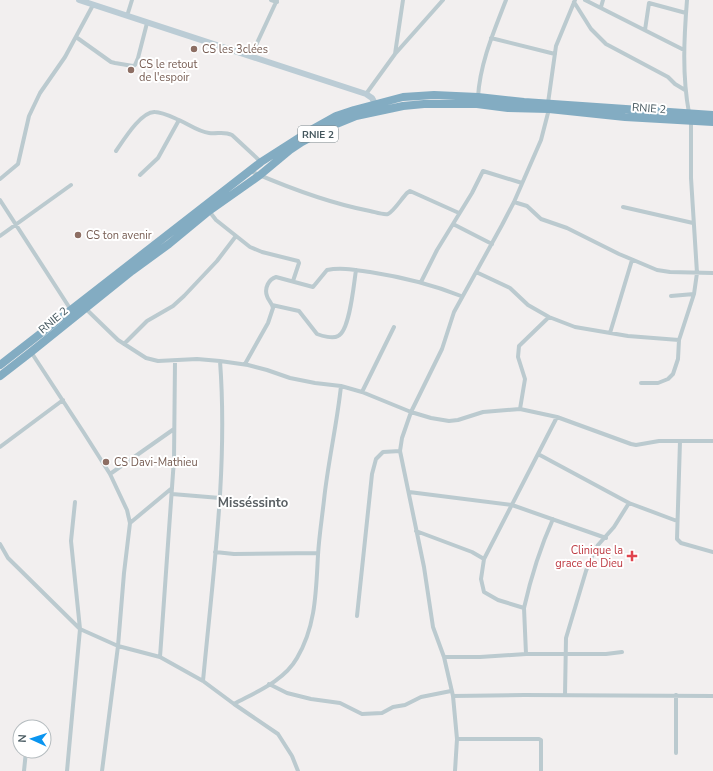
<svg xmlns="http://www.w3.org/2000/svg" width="713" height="771" viewBox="0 0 713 771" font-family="'Nunito Sans',sans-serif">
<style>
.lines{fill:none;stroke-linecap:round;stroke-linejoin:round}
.street{stroke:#bbcacf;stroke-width:4}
.secondary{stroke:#bbccd5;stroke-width:6}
.highway{stroke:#83acc2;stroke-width:8}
.education-dot{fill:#8d6e63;stroke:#fff;stroke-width:1.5}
.health-dot{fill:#e0444e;stroke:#fff;stroke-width:1.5}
.labels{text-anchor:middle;stroke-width:4;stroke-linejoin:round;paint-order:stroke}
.shield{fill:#fff;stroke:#7d898e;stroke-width:1}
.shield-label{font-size:10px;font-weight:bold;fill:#45575e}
.education-label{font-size:11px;fill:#785e54;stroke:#fff;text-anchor:start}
.street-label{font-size:11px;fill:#45575e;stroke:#fff}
.health-label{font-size:11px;fill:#be3a42;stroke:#fff;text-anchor:end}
.quarter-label{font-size:13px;font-weight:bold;fill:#5b6165;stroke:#fff}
</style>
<rect width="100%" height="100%" fill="#f2efef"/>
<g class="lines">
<path class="street" d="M 271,0 L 277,2
M 585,0 L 684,50
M 687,0 C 684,38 682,75 689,113
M 574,2 L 591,29 L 606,44 L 668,77 L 675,84 L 685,90
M 601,7 L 603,0
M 127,16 L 132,0
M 645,30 L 649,3 L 686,13
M 76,37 L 111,62 L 115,63 L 133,66 L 135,65 L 138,58 L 147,23
M 491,38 L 555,54
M 395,54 L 443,0
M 251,56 L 277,0
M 366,94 L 395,54 L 403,0
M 478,97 C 480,63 494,31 506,0
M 548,103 L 556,46 L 575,0
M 179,120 C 188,124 199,132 209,133 C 218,134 224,131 232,135 L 261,162
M 116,151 C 123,141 141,111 155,112 C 162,112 172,117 179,120 L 158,158 L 140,175
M 250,171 C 289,188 328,203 370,211 C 375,212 383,215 388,214 C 394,211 402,198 407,193 L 410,191 L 459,213
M 0,179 L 18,164 L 29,116 L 40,93 L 65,57 L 93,5
M 0,200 L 71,310
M 514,202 L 527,206 L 541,219 L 567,228 L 619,254 L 657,270 L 670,272 L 713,273
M 623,207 L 693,223
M 209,211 L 216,220 L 250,247 L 262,252 L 298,261 L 299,263 L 293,281
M 453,224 L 492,244
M 0,236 L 71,185
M 476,272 L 510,288 L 528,305 L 549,317 L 575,327 L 628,336 L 679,340
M 421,282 L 437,250 L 472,193 L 483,171 L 522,183
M 671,296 L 694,294
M 272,305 L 299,311 L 317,334 C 322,336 333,339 338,336 C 350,331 354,282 356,270
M 85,308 L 118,340 L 146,358 L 158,361 L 197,359 L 220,361 L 248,365 L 267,370 L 290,378 L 315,383 L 341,386 L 362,392 L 411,412 L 431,418 L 449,421 L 458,420 L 483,412 L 520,409 L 557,417 L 631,444 L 636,445 L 659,441 L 713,441
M 610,333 L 632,260
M 124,344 L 147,321 L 173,306 L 184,296 L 217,261 L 236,236
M 31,352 L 84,433 L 110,474 L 127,510 L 130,523 L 124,573 L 118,646 L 102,771
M 245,364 L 268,323 L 273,308 C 272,303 268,300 267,296 C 264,288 269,279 276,277 L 313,287 L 327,270 C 341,267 356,270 370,272 C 402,277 431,284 461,296
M 641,383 L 658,383 L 668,379 L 673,374 L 678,359 L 679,340 L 694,294 L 697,273 L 691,178 L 691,121
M 362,392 L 394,327
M 520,409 L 525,379 L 518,357 L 519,346 L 549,317
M 680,441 L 677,539 L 681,543 L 713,552
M 0,447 L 63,400
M 538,454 L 629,503 L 614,527 L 598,545 L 590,560 L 586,571 L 566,638 L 565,695
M 110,474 L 174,429
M 409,492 L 512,505 L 606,538
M 172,494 L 220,498
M 629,503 L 677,521
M 130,523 L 172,488
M 416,531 L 472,552 L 484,559 L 481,579 L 484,592 L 498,600 L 524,608 L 526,654 L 606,654 L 622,652
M 0,544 L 8,558 L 80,629 L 118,646 L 160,657 L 203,681 L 234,704 L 278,734 L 292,756 L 298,771
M 215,552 L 234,554 L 318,553
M 484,559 L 557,417
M 524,608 C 531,577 540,548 553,519
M 357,616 L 372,474 L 376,459 L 383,452 L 400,451
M 160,657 L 174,459 L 175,361
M 444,657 L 480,657 L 526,654
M 203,681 C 213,574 228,467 220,361
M 269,684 L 287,693 L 311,699 L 340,703 L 362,714 L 382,713 L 393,707 L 405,705 L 421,697 L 451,691
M 676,695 L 676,753
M 453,696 L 524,695 L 713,696
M 234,704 C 256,692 284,681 297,658 C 316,626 316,591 318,555 C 319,537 322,518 324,500 C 328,462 337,424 341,386
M 457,739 L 539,739 L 541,740 L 541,771
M 24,771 L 26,751
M 67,771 L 80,629 L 71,541 L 75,502
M 455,771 L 457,739 L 453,696 L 444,657 L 433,627 L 424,567 L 400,451 L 402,438 L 411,412 L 442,349 L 454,312 L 502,225 L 514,202 L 541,140 L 549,109"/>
<path class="secondary" d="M 79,0 L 366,94 L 372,98 L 377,107"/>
<path class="highway" d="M 0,365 L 261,162 L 311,130 L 336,116 L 354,110 L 403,97 L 434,95 L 478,97 L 524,102 L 713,115
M 0,376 L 31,352 L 132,271 L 169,244 L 209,211 L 260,175 L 290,150 L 302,142 L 334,125 L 356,116 L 403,106 L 424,104 L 477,104 L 508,108 L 549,109 L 625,117 L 713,122"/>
</g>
<g class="education-dot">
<circle cx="194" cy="49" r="4"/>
<circle cx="131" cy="70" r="4"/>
<circle cx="78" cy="235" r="4"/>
<circle cx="106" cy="462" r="4"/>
</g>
<path class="health-dot" d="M630 550h4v4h4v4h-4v4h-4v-4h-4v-4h4z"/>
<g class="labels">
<rect class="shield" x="298" y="126" width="40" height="16" rx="3"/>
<g class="shield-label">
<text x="318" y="138">RNIE 2</text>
</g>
<g class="education-label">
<text x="202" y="53">CS les 3clées</text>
<text x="139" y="68">CS le retout<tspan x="139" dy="13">de l'espoir</tspan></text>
<text x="86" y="239">CS ton avenir</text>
<text x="114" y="466">CS Davi-Mathieu</text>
</g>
<g class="street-label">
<text transform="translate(649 108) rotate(4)" y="4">RNIE 2</text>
<text transform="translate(53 320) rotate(-40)" y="4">RNIE 2</text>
</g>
<g class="health-label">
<text x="623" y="554">Clinique la<tspan x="623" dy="13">grace de Dieu</tspan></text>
</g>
<g class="quarter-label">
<text x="253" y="507">Misséssinto</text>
</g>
</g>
<g transform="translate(32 739) rotate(273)"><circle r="19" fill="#ffffff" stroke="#b5bcbf"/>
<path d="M0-3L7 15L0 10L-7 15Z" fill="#0a95f0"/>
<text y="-6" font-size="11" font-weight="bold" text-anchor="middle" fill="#45575e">N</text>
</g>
</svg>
